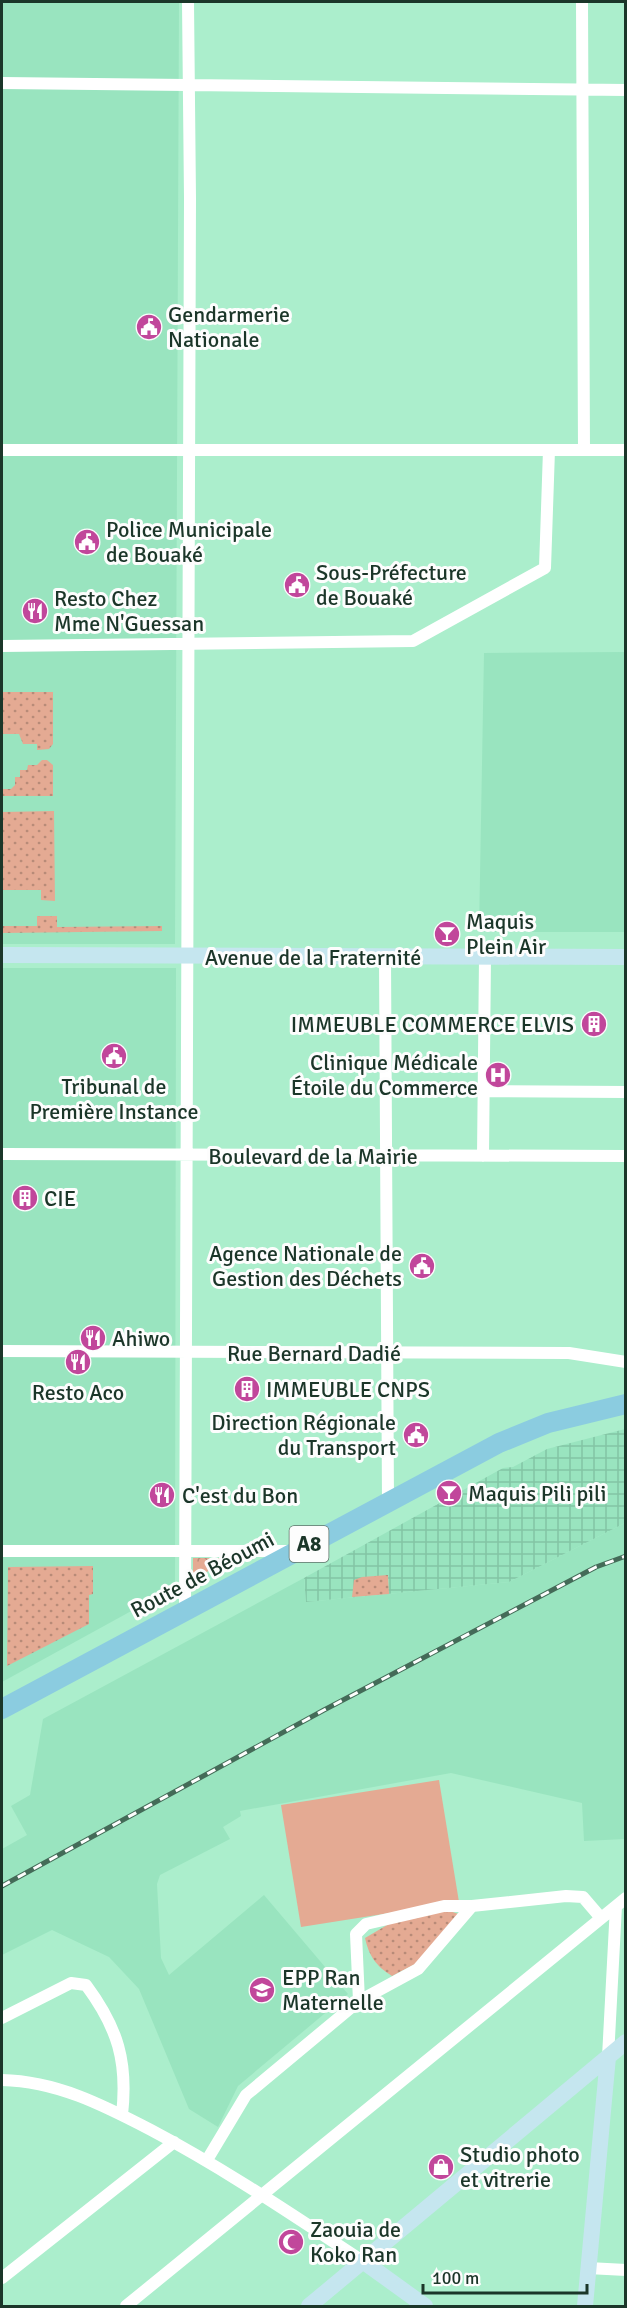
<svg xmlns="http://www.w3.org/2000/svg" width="627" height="2308" viewBox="0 0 627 2308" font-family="Signika,sans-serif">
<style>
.built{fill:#99e4bf}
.industrial{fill:url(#industrial-grid)}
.grass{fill:url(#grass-dots)}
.park{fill:url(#park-crowns)}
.garden{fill:#e4aa93}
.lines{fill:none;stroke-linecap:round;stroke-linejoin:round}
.street{stroke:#fff;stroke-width:12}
.secondary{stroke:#c5e6ef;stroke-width:16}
.primary{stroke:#8bcce0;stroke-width:20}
.rail-casing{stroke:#446b58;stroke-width:5}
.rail{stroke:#fdfdfd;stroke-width:3;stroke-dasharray:9;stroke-linecap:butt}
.labels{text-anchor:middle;stroke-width:6;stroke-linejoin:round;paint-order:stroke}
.shield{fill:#fdfdfd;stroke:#5f7269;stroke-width:1.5}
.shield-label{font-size:21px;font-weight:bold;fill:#1b3629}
.poi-label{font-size:22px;fill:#1b3629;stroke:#fdfdfd;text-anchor:start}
.street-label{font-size:22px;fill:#1b3629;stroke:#fdfdfd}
</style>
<defs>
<pattern id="industrial-grid" width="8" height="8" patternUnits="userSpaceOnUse" patternTransform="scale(1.5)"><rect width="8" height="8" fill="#99e4bf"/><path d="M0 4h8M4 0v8" fill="none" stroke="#83c4a4"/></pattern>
<pattern id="grass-dots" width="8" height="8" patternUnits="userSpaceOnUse" patternTransform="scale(1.5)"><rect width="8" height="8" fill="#e4aa93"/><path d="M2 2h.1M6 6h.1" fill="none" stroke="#b88b78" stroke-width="1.8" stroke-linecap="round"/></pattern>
<pattern id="park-crowns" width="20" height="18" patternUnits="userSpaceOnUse" patternTransform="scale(1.5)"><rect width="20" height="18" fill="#e4aa93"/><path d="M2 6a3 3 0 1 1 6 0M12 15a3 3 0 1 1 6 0" fill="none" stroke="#b88b78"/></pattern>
</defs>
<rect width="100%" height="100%" fill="#abeecc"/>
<path class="built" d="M 2,2 L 179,2 L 175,944 L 2,944 Z
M 625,652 L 625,932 L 479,932 L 484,653 Z
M 2,968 L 176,968 L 175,1587 L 2,1682 Z
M 625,1523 L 625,1839 L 584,1841 L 582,1803 L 451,1773 L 240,1811 L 241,1816 L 223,1827 L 230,1839 L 160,1875 L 157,1884 L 161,1958 L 169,1975 L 264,1895 L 348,1994 L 238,2086 L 218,2127 L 189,2109 L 139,1989 L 109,1957 L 52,1930 L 2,1955 L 2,1849 L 27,1835 L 11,1806 L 30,1795 L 43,1719 L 304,1578 L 306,1602 L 509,1582 Z"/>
<path class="industrial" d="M 625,1429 L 625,1523 L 509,1582 L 306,1602 L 304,1578 L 503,1468 L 513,1467 L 547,1449 Z"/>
<path class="grass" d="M 2,692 L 53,692 L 53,744 L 49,749 L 37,750 L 37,744 L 23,744 L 19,734 L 2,734 Z
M 42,760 L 47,760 L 53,765 L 53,796 L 2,796 L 2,789 L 11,789 L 15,785 L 15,777 L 20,777 L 20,770 L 27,770 L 28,765 L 37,765 Z
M 54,811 L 55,901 L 41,900 L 41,890 L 2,890 L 2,812 Z
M 37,916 L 57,916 L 57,927 L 162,926 L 162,931 L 2,933 L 2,926 L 37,926 Z
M 93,1566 L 93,1594 L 89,1595 L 89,1624 L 7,1666 L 8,1567 Z
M 388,1575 L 389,1594 L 352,1597 L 354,1580 L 362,1577 Z
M 444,1909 L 464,1916 L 423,1960 L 392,1976 C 376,1966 369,1956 365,1938 L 399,1918 Z"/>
<path class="park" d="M 193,1558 L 234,1558 L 193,1579 Z"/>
<path class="garden" d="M 439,1780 L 459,1902 L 301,1927 L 281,1805 Z"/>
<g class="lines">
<path class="street" d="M 582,2 L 584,450
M 2,83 L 626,90
M 2,450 L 626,450
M 2,646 L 413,641 L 545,568 L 549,450
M 385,957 L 388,1502
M 483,1091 L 626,1092
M 2,1154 L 626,1156
M 483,1156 L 485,957
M 2,1351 L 569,1353 L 626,1362
M 2,1551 L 291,1551
M 185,1610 L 190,199 L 188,2
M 359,2001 L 418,1969 L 472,1906
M 2,2018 L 71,1983 L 86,1985 C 118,2028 128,2062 122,2115
M 608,2057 L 616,1906
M 2,2080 C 56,2081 103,2105 151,2130 C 225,2169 294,2216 364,2262
M 207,2160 L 246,2095 L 359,2001 L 356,1934 L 366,1924 L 444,1906 L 472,1906 L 566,1896 L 583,1897 L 601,1918
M 588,2268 L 626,2270
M 2,2278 L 174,2142
M 126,2306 L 626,1898"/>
<path class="secondary" d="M 2,955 L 626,957
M 364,2262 L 425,2306
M 309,2306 L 626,2042
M 585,2306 L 608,2057"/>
<path class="primary" d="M 2,1709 L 499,1443 L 548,1423 L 626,1404"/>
<g class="rail-casing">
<path id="rail" d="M 2,1886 L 324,1710 L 596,1567 L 626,1556"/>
</g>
<use href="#rail" class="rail"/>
</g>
<defs>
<g id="civic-disc" transform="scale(1.35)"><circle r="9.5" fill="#c1479b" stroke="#fdfdfd"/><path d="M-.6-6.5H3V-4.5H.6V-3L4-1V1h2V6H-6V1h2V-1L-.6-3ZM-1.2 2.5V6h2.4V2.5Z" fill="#fff"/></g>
<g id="restaurant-disc" transform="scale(1.35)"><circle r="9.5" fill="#c1479b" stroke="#fdfdfd"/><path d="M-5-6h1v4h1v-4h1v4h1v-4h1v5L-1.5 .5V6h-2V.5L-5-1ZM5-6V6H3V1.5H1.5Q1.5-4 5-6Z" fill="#fff"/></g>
<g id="bar-disc" transform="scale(1.35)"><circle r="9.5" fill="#c1479b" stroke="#fdfdfd"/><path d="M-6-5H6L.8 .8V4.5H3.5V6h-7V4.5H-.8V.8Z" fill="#fff"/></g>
<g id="building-disc" transform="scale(1.35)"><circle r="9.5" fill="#c1479b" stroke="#fdfdfd"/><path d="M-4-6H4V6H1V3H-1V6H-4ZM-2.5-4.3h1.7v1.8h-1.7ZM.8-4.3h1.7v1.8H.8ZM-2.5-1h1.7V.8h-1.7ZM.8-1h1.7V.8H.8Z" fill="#fff"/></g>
<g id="hospital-disc" transform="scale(1.35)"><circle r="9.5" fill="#c1479b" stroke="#fdfdfd"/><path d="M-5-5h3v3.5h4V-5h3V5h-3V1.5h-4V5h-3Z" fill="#fff"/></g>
<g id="school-disc" transform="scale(1.35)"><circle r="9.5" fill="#c1479b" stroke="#fdfdfd"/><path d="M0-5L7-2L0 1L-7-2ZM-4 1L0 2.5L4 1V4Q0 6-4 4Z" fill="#fff"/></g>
<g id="shop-disc" transform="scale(1.35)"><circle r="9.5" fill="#c1479b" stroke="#fdfdfd"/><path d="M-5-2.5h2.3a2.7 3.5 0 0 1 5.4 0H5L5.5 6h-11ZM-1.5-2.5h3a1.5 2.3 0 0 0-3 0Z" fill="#fff"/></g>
<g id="mosque-disc" transform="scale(1.35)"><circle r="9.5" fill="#c1479b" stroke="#fdfdfd"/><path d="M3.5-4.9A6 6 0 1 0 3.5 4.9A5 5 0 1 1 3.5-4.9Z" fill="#fff"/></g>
</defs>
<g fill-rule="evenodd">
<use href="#civic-disc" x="149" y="327"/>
<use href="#civic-disc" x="87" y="542"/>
<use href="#civic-disc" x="297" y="585"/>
<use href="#restaurant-disc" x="35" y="611"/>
<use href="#bar-disc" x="447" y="934"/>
<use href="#building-disc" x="594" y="1024"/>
<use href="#civic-disc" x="114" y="1056"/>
<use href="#hospital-disc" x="498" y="1075"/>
<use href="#building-disc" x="25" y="1198"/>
<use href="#civic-disc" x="422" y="1266"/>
<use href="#restaurant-disc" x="93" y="1338"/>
<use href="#restaurant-disc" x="78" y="1362"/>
<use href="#building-disc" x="247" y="1389"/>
<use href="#civic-disc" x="416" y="1435"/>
<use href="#bar-disc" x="449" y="1493"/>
<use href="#restaurant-disc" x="162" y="1495"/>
<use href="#school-disc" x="262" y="1990"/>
<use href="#shop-disc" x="441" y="2167"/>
<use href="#mosque-disc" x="291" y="2242"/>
</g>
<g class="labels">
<rect class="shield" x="289.5" y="1526" width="39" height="36" rx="4.5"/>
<g class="shield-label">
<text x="309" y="1551">A8</text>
</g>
<g class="poi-label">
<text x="168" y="322">Gendarmerie<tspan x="168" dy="25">Nationale</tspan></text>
<text x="106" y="537">Police Municipale<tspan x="106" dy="25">de Bouaké</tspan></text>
<text x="316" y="580">Sous-Préfecture<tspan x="316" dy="25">de Bouaké</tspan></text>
<text x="54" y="606">Resto Chez<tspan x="54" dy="25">Mme N'Guessan</tspan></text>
<text x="466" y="929">Maquis<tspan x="466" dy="25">Plein Air</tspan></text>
<text x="574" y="1032" text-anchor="end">IMMEUBLE COMMERCE ELVIS</text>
<text x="478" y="1070" text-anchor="end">Clinique Médicale<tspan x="478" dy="25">Étoile du Commerce</tspan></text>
<text x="114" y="1094" text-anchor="middle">Tribunal de<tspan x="114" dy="25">Première Instance</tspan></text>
<text x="44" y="1206">CIE</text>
<text x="402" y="1261" text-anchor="end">Agence Nationale de<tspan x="402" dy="25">Gestion des Déchets</tspan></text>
<text x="112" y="1346">Ahiwo</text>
<text x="266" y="1397">IMMEUBLE CNPS</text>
<text x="78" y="1400" text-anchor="middle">Resto Aco</text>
<text x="396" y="1430" text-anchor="end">Direction Régionale<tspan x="396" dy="25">du Transport</tspan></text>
<text x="468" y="1501">Maquis Pili pili</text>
<text x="182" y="1503">C'est du Bon</text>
<text x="282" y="1985">EPP Ran<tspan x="282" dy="25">Maternelle</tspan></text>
<text x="460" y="2162">Studio photo<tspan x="460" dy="25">et vitrerie</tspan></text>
<text x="310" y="2237">Zaouia de<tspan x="310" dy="25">Koko Ran</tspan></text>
</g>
<g class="street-label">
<text x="313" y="965">Avenue de la Fraternité</text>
<text x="313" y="1164">Boulevard de la Mairie</text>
<text x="314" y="1361">Rue Bernard Dadié</text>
<text transform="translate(202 1574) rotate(-28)" y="8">Route de Béoumi</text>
</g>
</g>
<rect width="627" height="2308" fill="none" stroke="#1b3629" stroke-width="6"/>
<path d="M423 2284v9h164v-9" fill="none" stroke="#1b3629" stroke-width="3"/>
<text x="432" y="2284" font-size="18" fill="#1b3629" stroke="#fdfdfd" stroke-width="4.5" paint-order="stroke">100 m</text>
</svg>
